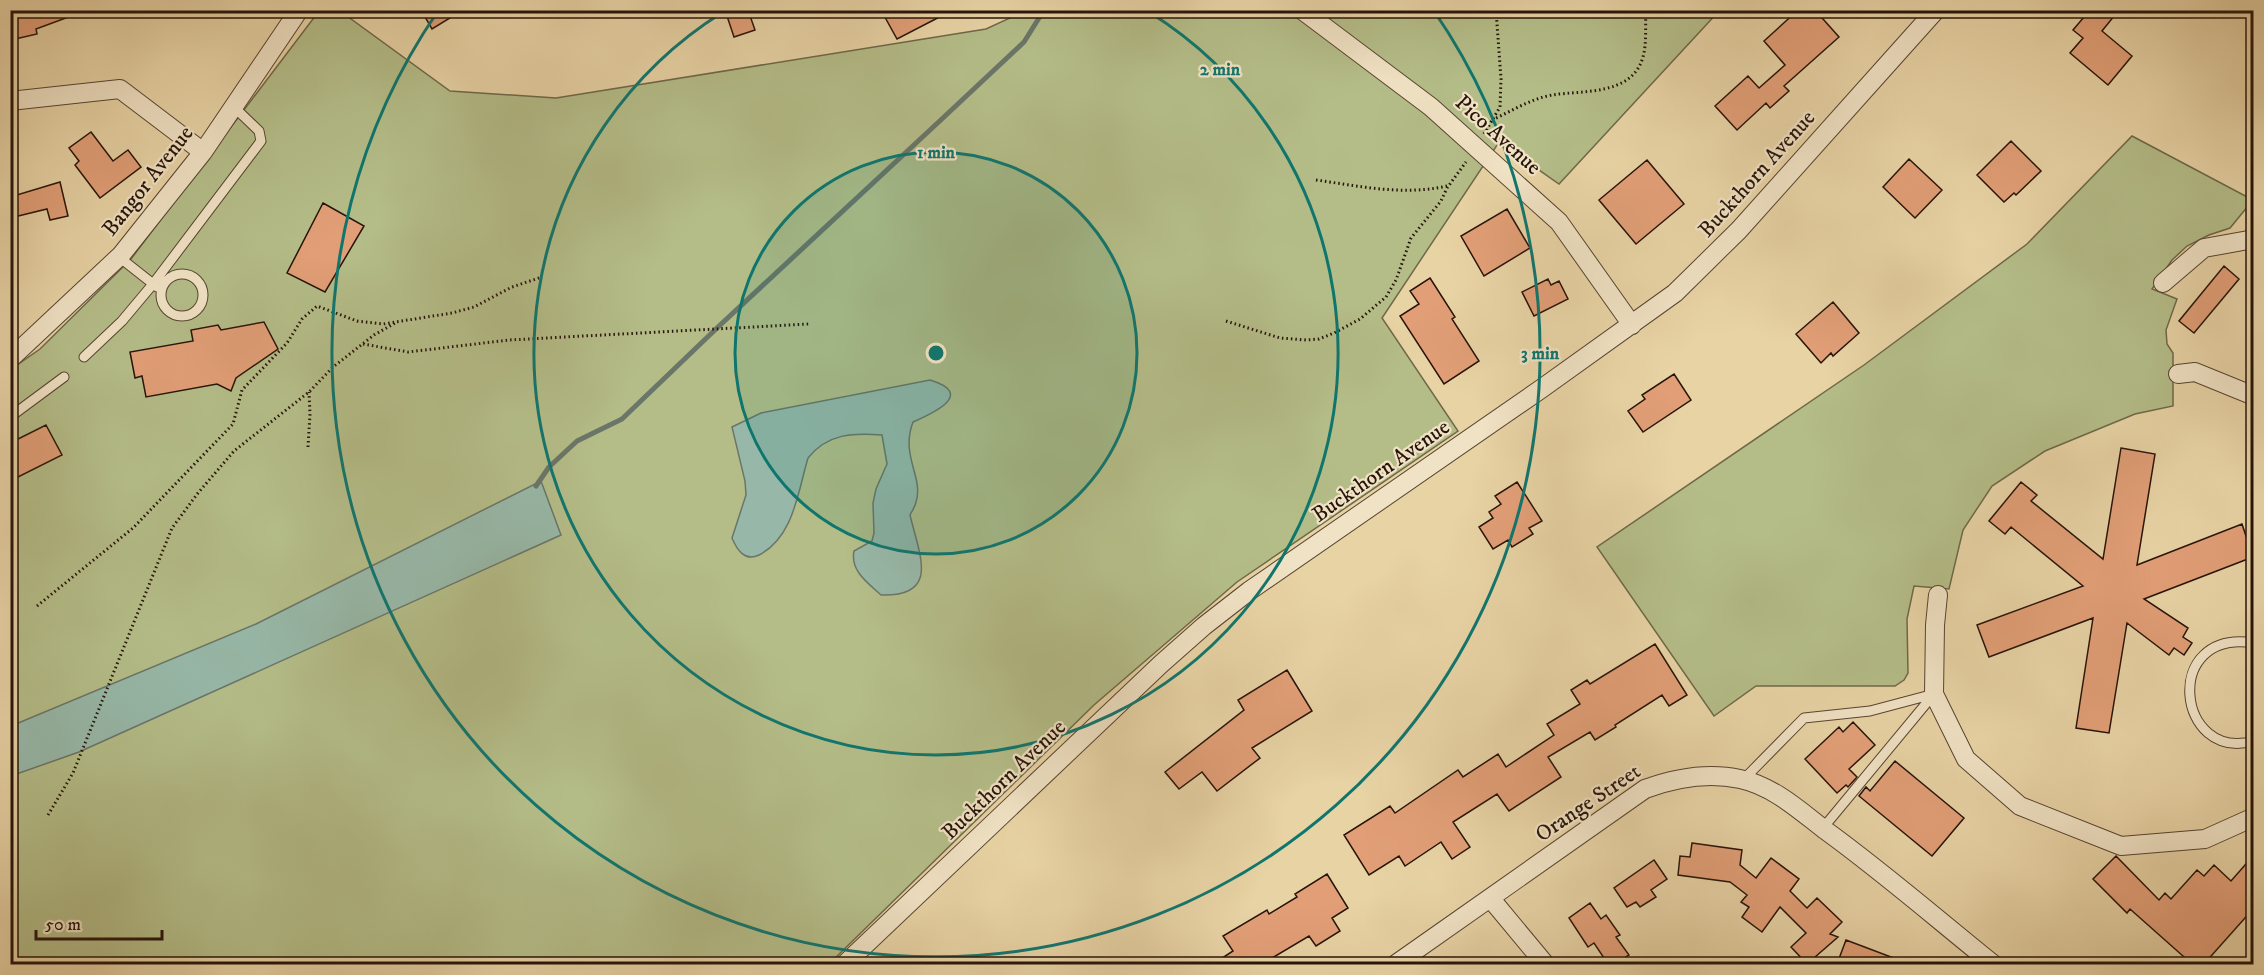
<svg xmlns="http://www.w3.org/2000/svg" width="2264" height="975" font-family="'IM FELL DW Pica',serif">
  <style>
    .green { fill: #b4bd88; stroke: #6e6849; stroke-width: 1.5 }
    .water { fill: #97b8a8; stroke: #6a7669; stroke-width: 1.5 }
    .lines { fill: none; stroke-linecap: round; stroke-linejoin: round }
    .stream { stroke: #6a7669; stroke-width: 5 }
    .building { fill: #e29f77; stroke: #27140a; stroke-width: 1.5 }
    .service-casing { stroke: #574431; stroke-width: 11 }
    .minor-casing { stroke: #574431; stroke-width: 20 }
    .path { stroke: #27140a; stroke-width: 3; stroke-dasharray: 1.5 3; stroke-linecap: butt }
    .service { stroke: #f0e2c4; stroke-width: 9 }
    .minor { stroke: #f0e2c4; stroke-width: 18 }
    .ring { fill: none; stroke: #0f766e; stroke-width: 3 }
    .labels { text-anchor: middle; dominant-baseline: central; stroke-width: 4.5; stroke-linejoin: round; paint-order: stroke }
    .street-label { font-size: 22px; fill: #27140a; stroke: #f0e2c4 }
    .centre { fill: #0f766e; stroke: #f0e2c4; stroke-width: 3 }
    .ring-label { font-size: 18px; text-anchor: middle; font-weight: bold; fill: #0f766e; stroke: #f0e2c4; stroke-width: 4.5; stroke-linejoin: round; paint-order: stroke }
  </style>
  <rect width="100%" height="100%" fill="#e8d3a5"/>
  <filter id="stains"><feTurbulence type="fractalNoise" baseFrequency=".00333" numOctaves="4"/><feColorMatrix values="0 0 0 0 .2 0 0 0 0 .09 0 0 0 0 .02 0 0 0 .5 -.17"/></filter>
  <radialGradient id="worn" r=".72"><stop offset=".6" stop-color="#630" stop-opacity="0"/><stop offset="1" stop-color="#630" stop-opacity=".3"/></radialGradient>
  <path class="green" d="M319 11H340L450 91 556 98 986 29 1025 11H1719L1559 184 1499 142 1382 318 1458 431 1237 582 1094 705 829 964H11L10 370 40 349 131 259Z
    M2132 136 2253 200 2230 228 2209 235 2187 246 2172 260 2152 289 2177 299 2166 330 2167 344 2173 353V406L2135 414 2045 451 1992 486 1963 530 1949 589 1914 586 1907 619 1908 673 1904 680 1895 686H1756L1714 716 1597 547 1864 365 2027 244Z"/>
  <path class="water" d="M930 380C976 394 933 413 913 422 900 456 924 477 916 502 915 507 912 511 910 515 919 554 941 597 881 595 868 583 850 571 854 551L872 541 874 533 873 503 876 489 887 464 882 435C853 433 828 433 808 458 798 491 794 537 759 555 745 562 737 550 732 538L746 495 745 481 732 427 761 413Z
    M541 481 561 535 79 752 11 776V726L256 624Z"/>
  <g class="lines">
    <path class="stream" d="M536 486 549 467 577 441 622 419 718 327 944 117 1024 42 1044 10"/>
  </g>
  <path class="building" d="M10 10H81L82 12 36 29 37 34 15 39Z
    M421 10H463L432 29Z
    M725 10H748L755 30 734 37Z
    M881 10H953L897 39Z
    M1798 10H1815L1839 37 1784 86 1789 91 1770 108 1766 103 1737 130 1715 106 1748 76 1759 88 1785 65 1764 41Z
    M2090 10H2119L2102 31 2132 56 2108 85 2070 53 2083 38 2073 30Z
    M91 132 113 161 128 150 141 167 100 198 75 165 79 161 69 148Z
    M2011 141 2041 171 2016 195 2014 193 2004 202 1977 175Z
    M1909 159 1942 190 1915 218 1883 187Z
    M1647 160 1684 204 1636 244 1599 200Z
    M60 182 68 216 50 220 47 209 10 218V197Z
    M323 203 364 226 325 292 287 273Z
    M1507 209 1530 248 1484 276 1461 236Z
    M2224 266 2239 279 2194 333 2179 321Z
    M1430 278 1455 317 1452 319 1479 361 1444 384 1400 316 1419 304 1410 291Z
    M1548 279 1551 285 1559 281 1568 299 1534 316 1522 292Z
    M1833 302 1859 333 1833 356 1831 353 1821 363 1796 334Z
    M264 322 278 349 236 378 231 391 217 384 146 397 142 376 135 378 130 352 193 341 191 330 218 325 221 330Z
    M1674 374 1691 400 1643 432 1628 411 1645 399 1642 395Z
    M46 425 62 455 10 481V443Z
    M2121 448 2155 454 2137 565 2242 524 2253 557 2144 599 2188 628 2183 637 2192 643 2184 655 2174 648 2169 655 2127 623 2109 733 2076 728 2093 618 1989 657 1977 625 2083 586 2011 527 2005 534 1989 521 2021 482 2037 495 2031 501 2103 559Z
    M1517 482 1542 521 1529 528 1533 534 1512 547 1508 540 1493 549 1479 527 1493 518 1489 512 1501 504 1495 496Z
    M1655 644 1687 695 1669 706 1662 695 1615 725 1616 727 1595 740 1590 732 1548 757 1561 777 1509 811 1497 794 1453 822 1470 847 1452 859 1441 842 1405 866 1399 856 1369 875 1344 835 1390 806 1395 813 1458 770 1463 777 1498 754 1506 767 1554 735 1547 724 1580 704 1571 690 1587 680 1590 684Z
    M1287 670 1312 711 1252 748 1260 758 1217 791 1202 772 1179 789 1165 772 1244 710 1238 700Z
    M1853 722 1875 745 1849 769 1857 777 1848 787 1846 785 1837 793 1805 759 1839 727 1843 732Z
    M1895 761 1964 818 1932 856 1859 796 1866 787 1870 791Z
    M1692 843 1742 850 1740 865 1756 878 1771 858 1799 879 1790 891 1807 908 1817 898 1842 922 1830 934 1838 937 1807 964 1791 947 1806 933 1780 907 1762 932 1742 917 1749 907 1741 902 1747 895 1730 882 1678 875 1680 856 1690 857Z
    M2116 856 2159 900 2165 893 2171 899 2197 870 2204 876 2214 865 2231 881 2253 856V909L2204 964H2192L2130 909 2127 913 2093 879Z
    M1654 860 1667 879 1651 890 1656 897 1640 907 1636 902 1627 907 1614 888Z
    M1327 874 1348 908 1332 918 1340 931 1316 946 1309 936 1272 958 1276 964H1213L1233 951 1223 936 1267 910 1269 914 1297 897 1295 894Z
    M1590 903 1601 919 1606 915 1620 935 1616 937 1629 955 1615 964H1608L1594 943 1588 947 1569 918Z
    M1846 940 1907 963V964H1837Z"/>
  <g class="lines">
    <g class="service-casing">
      <path id="service" d="M119 257 157 287
        M161 295a21 21 0 1 1 42 0a21 21 0 1 1-42 0Z
        M84 357 122 321 153 284 261 141 259 131 234 107
        M10 417 64 377
        M2254 643C2161 628 2176 763 2254 741
        M1743 780 1804 718 1870 711 1934 694
        M1823 828 1934 694"/>
    </g>
    <g class="minor-casing">
      <path id="minor" d="M1302 10 1431 107 1559 222 1632 325
        M10 101 120 89 203 152
        M2163 283 2204 248 2254 239
        M10 359 121 255 203 152 299 10
        M2178 374 2195 372 2254 396
        M1938 595 1935 625 1934 694 1966 759 2020 806 2121 846 2205 839 2254 817
        M1491 899 1545 964
        M845 964 1161 664 1204 626 1249 591 1541 389 1675 293 1739 230 1936 10
        M1396 964 1645 789C1675 778 1708 772 1740 779 1773 786 1799 810 1825 830 1883 872 1937 919 1993 964"/>
    </g>
    <path class="path" d="M1492 120C1512 111 1530 99 1552 95 1583 90 1632 96 1643 57 1647 43 1645 25 1646 10
      M1484 134 1500 107 1501 79 1496 10
      M1316 180C1359 186 1403 196 1447 186
      M1226 321 1280 338 1306 340 1319 339 1334 333 1360 319 1386 297 1396 280 1411 238 1441 201 1447 188 1466 162
      M363 344 408 352 509 340 809 324
      M308 447 310 414 309 392
      M37 606 133 528 233 424 242 390 287 343 302 319 317 306 357 321 383 324 452 313 474 307 512 287 542 277
      M48 815 73 773 172 528 198 493 234 451 309 392 333 367 374 335 397 322"/>
    <use href="#service" class="service"/>
    <use href="#minor" class="minor"/>
  </g>
  <circle cx="936" cy="353" r="201" fill="#0f766e" fill-opacity=".12"/>
  <g class="ring">
    <circle cx="936" cy="353" r="201"/>
    <path d="M1149 12A402 402 0 1 1 723 12"/>
    <path d="M1434 11A604 604 0 1 1 438 11"/>
  </g>
  <g class="labels">
    <g class="street-label">
      <text transform="translate(1498 135) rotate(42)">Pico Avenue</text>
      <text transform="translate(1757 174) rotate(-48)">Buckthorn Avenue</text>
      <text transform="translate(148 181) rotate(-52)">Bangor Avenue</text>
      <text transform="translate(1381 471) rotate(-35)">Buckthorn Avenue</text>
      <text transform="translate(1004 780) rotate(-44)">Buckthorn Avenue</text>
      <text transform="translate(1588 803) rotate(-34)">Orange Street</text>
    </g>
  </g>
  <circle cx="936" cy="353" r="9" class="centre"/>
  <g class="ring-label">
    <text x="1220" y="75">2 min</text>
    <text x="936" y="158">1 min</text>
    <text x="1540" y="359">3 min</text>
  </g>
  <rect width="2264" height="975" fill="none" stroke="#e8d3a5" stroke-width="36"/>
  <rect x="12" y="12" width="2240" height="951" fill="none" stroke="#27140a" stroke-width="3"/>
  <rect x="18" y="18" width="2228" height="939" fill="none" stroke="#27140a" stroke-width="1.5"/>
  <path d="M36 930v9h126v-9" fill="none" stroke="#27140a" stroke-width="3"/>
  <text x="45" y="930" font-size="18" fill="#27140a" stroke="#f0e2c4" stroke-width="4.5" paint-order="stroke">50 m</text>
  <rect width="100%" height="100%" filter="url(#stains)"/>
  <rect width="100%" height="100%" fill="url(#worn)"/>
</svg>
